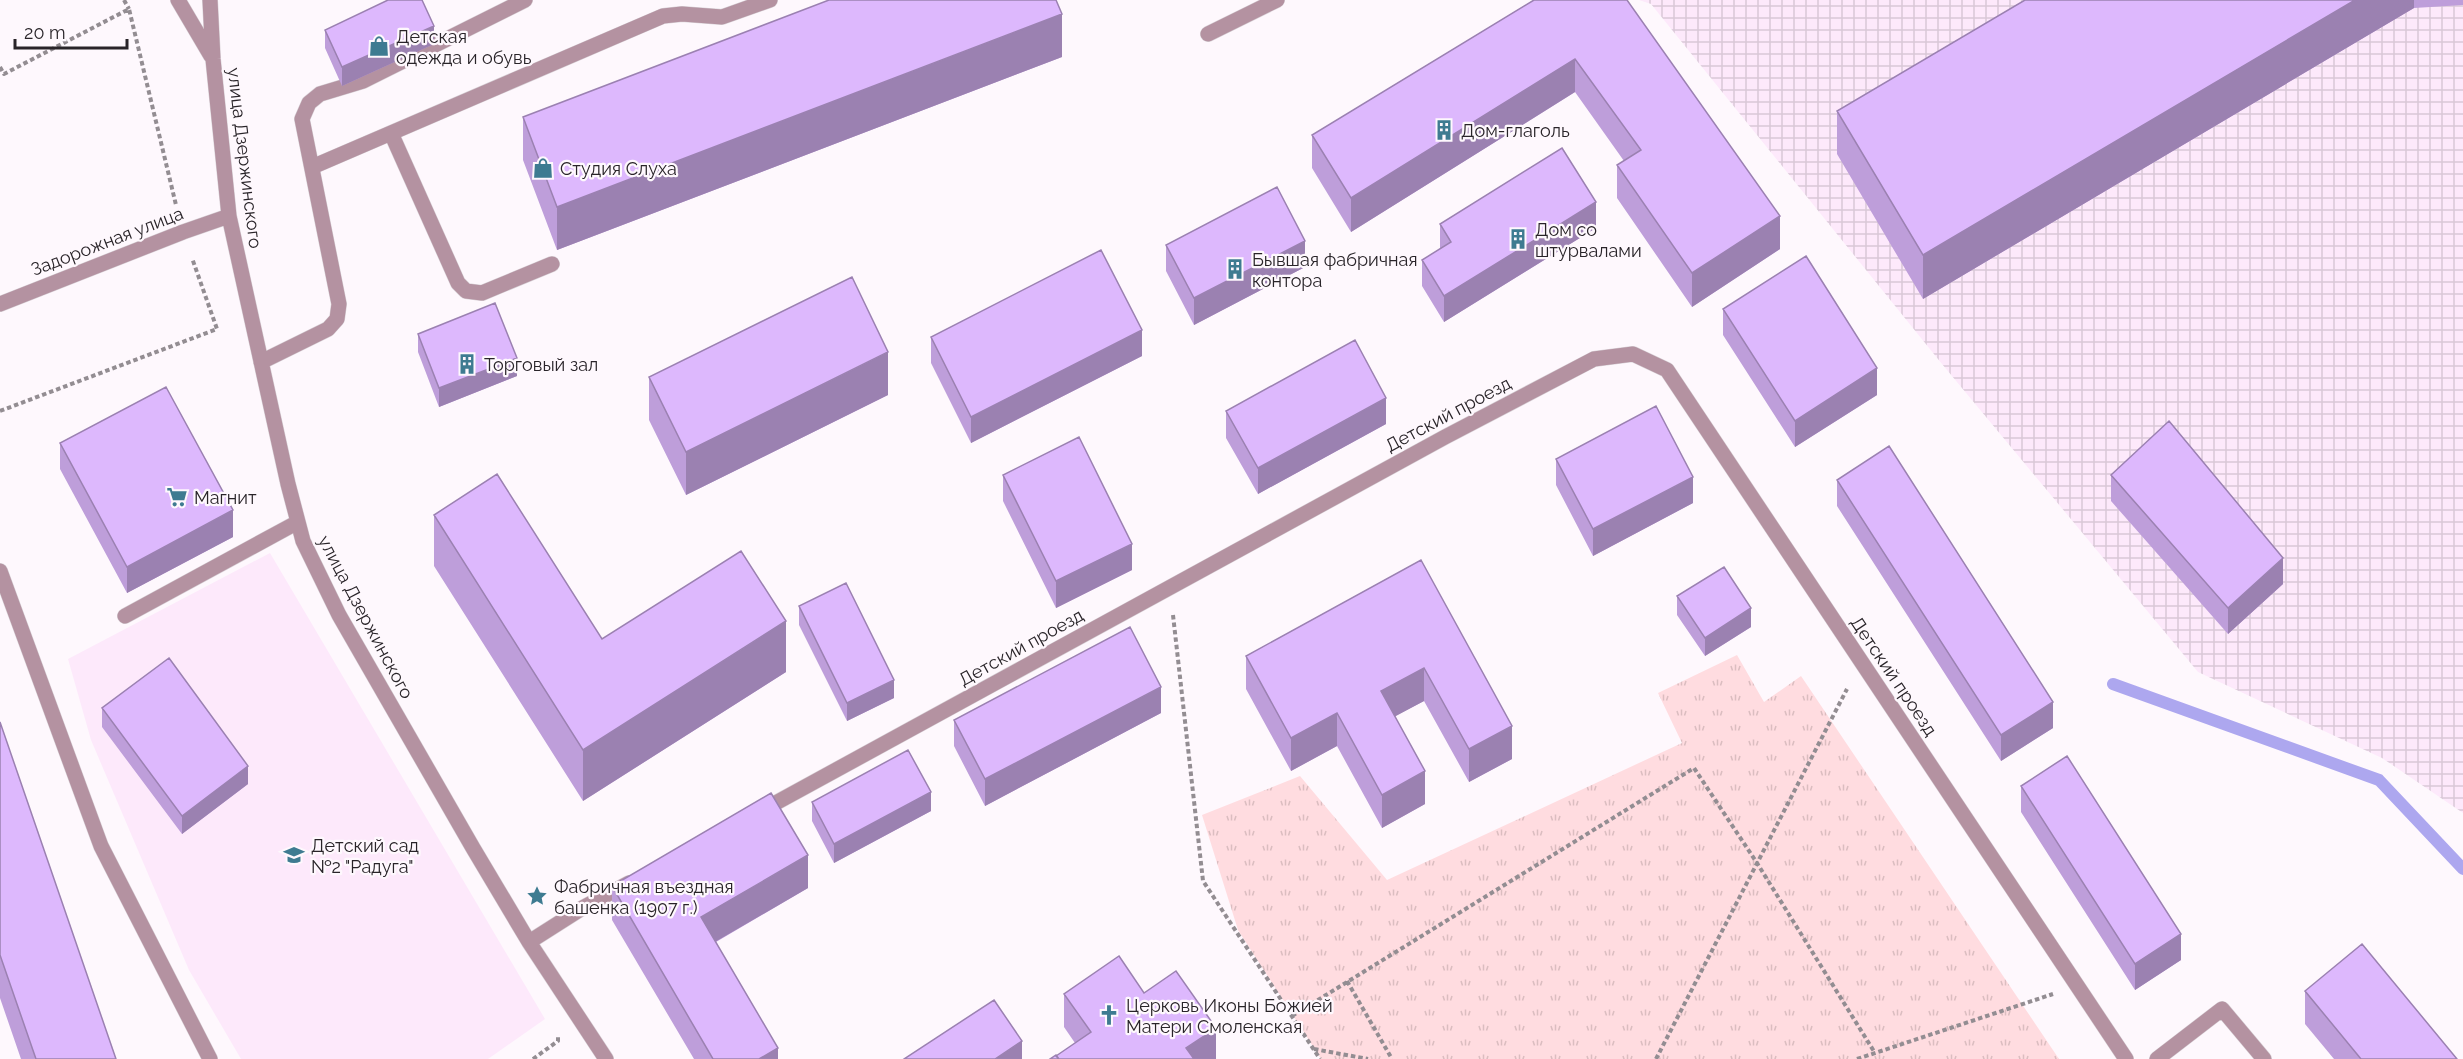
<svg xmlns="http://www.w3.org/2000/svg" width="2463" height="1059" font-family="Raleway,sans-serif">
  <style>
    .built { fill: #fde9fb }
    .industrial { fill: url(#industrial-grid) }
    .park { fill: url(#park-tufts) }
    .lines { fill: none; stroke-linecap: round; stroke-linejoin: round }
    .stream { stroke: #ada7ef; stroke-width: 12 }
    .minor-casing { stroke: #d8d2d7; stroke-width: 16 }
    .path { stroke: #938d92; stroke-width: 4; stroke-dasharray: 4.5 3; stroke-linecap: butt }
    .minor { stroke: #b492a1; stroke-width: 15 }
    .wall { fill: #be9eda }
    .shaded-wall { fill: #9b81b1 }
    .building { fill: #ddb8fd; stroke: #9b81b1; stroke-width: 1.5 }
    .labels { text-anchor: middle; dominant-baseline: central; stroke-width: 4.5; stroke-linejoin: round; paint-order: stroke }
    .poi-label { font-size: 18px; fill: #292429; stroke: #fef8fd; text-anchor: start }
    .street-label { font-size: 18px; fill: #292429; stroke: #fef8fd }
  </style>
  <defs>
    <pattern id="industrial-grid" width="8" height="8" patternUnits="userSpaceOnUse" patternTransform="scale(1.5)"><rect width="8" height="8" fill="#fde9fb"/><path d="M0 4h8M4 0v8" fill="none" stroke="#d9c8d7"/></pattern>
    <pattern id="park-tufts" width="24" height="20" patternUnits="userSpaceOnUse" patternTransform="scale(1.5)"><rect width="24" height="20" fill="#ffdce0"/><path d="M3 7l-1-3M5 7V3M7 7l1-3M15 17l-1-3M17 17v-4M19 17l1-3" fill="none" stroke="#dbbdc0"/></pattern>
  </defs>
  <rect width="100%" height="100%" fill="#fef8fd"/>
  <path class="built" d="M270 553 545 1019 488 1059H241L189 970 91 740 68 659Z"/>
  <path class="industrial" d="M1639 0H2463V813L2382 758 2198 672 1942 364 1651 4Z"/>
  <path class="park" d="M1737 655 1764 702 1801 676 2059 1059H1321L1238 930 1202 815 1300 776 1387 880 1682 743 1658 693Z"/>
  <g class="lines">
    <path class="stream" d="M2113 684 2379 780 2463 869"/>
    <g class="minor-casing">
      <path id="minor" d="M178 0 211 56
        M210 0 213 59 229 216 288 484 303 541 339 615 473 848 529 942 606 1059
        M1208 34 1277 0
        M391 133 458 283 466 291 482 293 552 264
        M312 167 663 16 682 14 722 17 770 0
        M0 304 183 232 229 216
        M261 362 328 329 337 319 339 304 302 119 309 103 320 94 363 81 525 0
        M0 571 101 846 210 1059
        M125 616 298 522
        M761 811 1445 437 1594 359 1633 354 1667 370 2126 1059
        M529 942 584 907 629 883
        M2157 1059 2222 1009 2264 1059"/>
    </g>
    <path class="path" d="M124 0 129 9
      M0 67 4 74 129 9 176 205
      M0 411 217 329 192 258
      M1173 615 1203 881 1320 1059
      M1347 981 1392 1059
      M1292 1016 1694 768 1757 863 1875 1053
      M1314 1049 1368 1059
      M533 1059 558 1041V1037
      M1656 1059 1847 689
      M1857 1059 2053 994"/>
    <use href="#minor" class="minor"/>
  </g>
  <path class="wall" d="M1534 0 1780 249 1692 307 1617 198V165L1624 161 1575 92 1351 232 1312 168V135Z
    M2025 0H2463V5L2414 8 1923 299 1837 154V111Z
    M325 30 434 44 342 86 325 48Z
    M1062 57 557 250 523 160V117Z
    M1440 224 1596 228 1444 322 1422 286V260L1440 249Z
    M1166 245 1305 267 1194 325 1166 271Z
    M1723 309 1877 395 1795 447 1723 335Z
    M418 334 517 376 439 407 418 352Z
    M931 337 1142 356 971 443 931 363Z
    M649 377 888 395 686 495 649 420Z
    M1226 411 1386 424 1258 494 1226 438Z
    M60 443 233 537 127 593 60 469Z
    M1556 459 1693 503 1593 556 1556 485Z
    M1003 475 1132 570 1056 608 1003 501Z
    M2111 475 2283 584 2228 634 2111 501Z
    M1837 480 2053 728 2001 761 1837 506Z
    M434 515 602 639 786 672 583 801 434 566Z
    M1421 560 1512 759 1469 782 1424 701 1395 716 1425 804 1382 828 1337 746 1291 771 1246 689V656Z
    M1677 596 1751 627 1705 656 1677 615Z
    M799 606 894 698 847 721 799 625Z
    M102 708 248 784 182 834 102 727Z
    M1161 713 985 806 954 746V720Z
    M0 722 116 1059H21L0 998Z
    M2021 786 2181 960 2135 990 2021 812Z
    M812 802 931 811 834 863 812 821Z
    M612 886 808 888 716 942 778 1059H694L612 920Z
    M2305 991 2457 1059H2334L2305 1024Z
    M1144 993 1216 1059 1056 1056 1075 1043 1064 1027V994Z"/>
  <path class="shaded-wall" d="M2355 0H2414V8L1923 299V255Z
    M1062 14V57L557 250V207Z
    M434 26V44L342 86V67Z
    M1575 59V92L1351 232V198Z
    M1596 202V228L1444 322V296Z
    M1780 216V249L1692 307V273Z
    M1305 241V267L1194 325V298Z
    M1142 330V356L971 443V417Z
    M888 352V395L686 495V452Z
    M517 358V376L439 407V388Z
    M1877 368V395L1795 447V421Z
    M1386 398V424L1258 494V468Z
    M1693 477V503L1593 556V529Z
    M233 510V537L127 593V567Z
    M1132 544V570L1056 608V581Z
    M2283 558V584L2228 634V608Z
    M1751 608V627L1705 656V638Z
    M786 621V672L583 801V750Z
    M1424 668V701L1381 724V691Z
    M894 680V698L847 721V703Z
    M1161 687V713L985 806V779Z
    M2053 702V728L2001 761V735Z
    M1337 713V746L1291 771V738Z
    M1512 726V759L1469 782V749Z
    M248 766V784L182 834V816Z
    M1425 771V804L1382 828V795Z
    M931 792V811L834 863V844Z
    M808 855V888L701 950V917Z
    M2181 934V960L2135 990V964Z
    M1216 1028V1059H1186V1048Z
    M1022 1041V1059H995Z
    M778 1048V1059H759Z"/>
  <path class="building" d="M388 0H422L434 26 342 67 325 30Z
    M829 0H1056L1062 14 557 207 523 117Z
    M1534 0H1627L1780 216 1692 273 1617 165 1641 150 1575 59 1351 198 1312 135Z
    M2025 0H2355L1923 255 1837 111Z
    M1562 148 1596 202 1444 296 1422 260 1451 242 1440 224Z
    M1277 187 1305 241 1194 298 1166 245Z
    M1101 250 1142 330 971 417 931 337Z
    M1806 256 1877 368 1795 421 1723 309Z
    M852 277 888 352 686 452 649 377Z
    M495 303 517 358 439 388 418 334Z
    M1355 340 1386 398 1258 468 1226 411Z
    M166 387 233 510 127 567 60 443Z
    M1656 406 1693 477 1593 529 1556 459Z
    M2169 421 2283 558 2228 608 2111 475Z
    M1079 437 1132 544 1056 581 1003 475Z
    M1889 446 2053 702 2001 735 1837 480Z
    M497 474 602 639 741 551 786 621 583 750 434 515Z
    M1421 560 1512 726 1469 749 1424 668 1381 691 1425 771 1382 795 1337 713 1291 738 1246 656Z
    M1724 567 1751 608 1705 638 1677 596Z
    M846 583 894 680 847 703 799 606Z
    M1130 627 1161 687 985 779 954 720Z
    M169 658 248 766 182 816 102 708Z
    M0 722 116 1059H36L0 955Z
    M908 750 931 792 834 844 812 802Z
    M2067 756 2181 934 2135 964 2021 786Z
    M771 793 808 855 701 917 778 1048 759 1059H713L612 886Z
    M2362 944 2457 1059H2361L2305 991Z
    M1119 956 1144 993 1176 971 1216 1028 1186 1048 1194 1059H1059L1056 1056 1091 1032 1064 994Z
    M994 1000 1022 1041 995 1059H904Z
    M1056 1055 1059 1059H1050Z"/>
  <defs>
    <g id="shop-bare" transform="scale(1.62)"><path d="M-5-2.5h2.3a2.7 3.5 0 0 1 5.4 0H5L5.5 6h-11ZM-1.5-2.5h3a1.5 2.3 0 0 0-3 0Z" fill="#3e7b91" stroke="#fef8fd" stroke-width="2.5" paint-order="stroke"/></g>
    <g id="building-bare" transform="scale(1.62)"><path d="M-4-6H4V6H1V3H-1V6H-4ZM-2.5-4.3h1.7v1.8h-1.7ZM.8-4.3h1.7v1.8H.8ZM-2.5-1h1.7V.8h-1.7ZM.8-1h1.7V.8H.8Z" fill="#3e7b91" stroke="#fef8fd" stroke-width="2.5" paint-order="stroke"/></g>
    <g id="supermarket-bare" transform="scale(1.62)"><path d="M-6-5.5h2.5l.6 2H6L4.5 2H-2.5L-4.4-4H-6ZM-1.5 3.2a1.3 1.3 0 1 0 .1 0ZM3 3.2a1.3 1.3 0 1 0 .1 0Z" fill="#3e7b91" stroke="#fef8fd" stroke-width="2.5" paint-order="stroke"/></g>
    <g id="school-bare" transform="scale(1.62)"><path d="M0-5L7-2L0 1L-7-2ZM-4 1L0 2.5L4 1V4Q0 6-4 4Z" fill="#3e7b91" stroke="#fef8fd" stroke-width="2.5" paint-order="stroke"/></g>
    <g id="sight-bare" transform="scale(1.62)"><path d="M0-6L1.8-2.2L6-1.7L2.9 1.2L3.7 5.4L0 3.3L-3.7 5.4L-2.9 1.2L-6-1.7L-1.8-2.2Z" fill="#3e7b91" stroke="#fef8fd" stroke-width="2.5" paint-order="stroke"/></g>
    <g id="church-bare" transform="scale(1.62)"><path d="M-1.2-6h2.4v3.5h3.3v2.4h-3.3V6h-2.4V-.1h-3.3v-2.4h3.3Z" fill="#3e7b91" stroke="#fef8fd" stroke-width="2.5" paint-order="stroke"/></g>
  </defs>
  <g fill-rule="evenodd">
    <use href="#shop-bare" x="379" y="46"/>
    <use href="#building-bare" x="1444" y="130"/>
    <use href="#shop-bare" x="543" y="168"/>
    <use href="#building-bare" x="1518" y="239"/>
    <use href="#building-bare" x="1235" y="269"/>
    <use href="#building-bare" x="467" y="364"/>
    <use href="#supermarket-bare" x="177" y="497"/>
    <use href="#school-bare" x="294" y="855"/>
    <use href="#sight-bare" x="537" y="896"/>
    <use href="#church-bare" x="1109" y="1015"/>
  </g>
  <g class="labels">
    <g class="poi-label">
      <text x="396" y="36">Детская<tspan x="396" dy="21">одежда и обувь</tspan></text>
      <text x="1461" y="130">Дом-глаголь</text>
      <text x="560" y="168">Студия Слуха</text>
      <text x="1535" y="229">Дом со<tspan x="1535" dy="21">штурвалами</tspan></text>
      <text x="1252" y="259">Бывшая фабричная<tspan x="1252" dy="21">контора</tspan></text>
      <text x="484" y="364">Торговый зал</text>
      <text x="194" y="497">Магнит</text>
      <text x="311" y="845">Детский сад<tspan x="311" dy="21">№2 "Радуга"</tspan></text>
      <text x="554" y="886">Фабричная въездная<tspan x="554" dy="21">башенка (1907 г.)</tspan></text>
      <text x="1126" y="1005">Церковь Иконы Божией<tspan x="1126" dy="21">Матери Смоленская</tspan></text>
    </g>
    <g class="street-label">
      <text transform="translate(245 158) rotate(83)">улица Дзержинского</text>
      <text transform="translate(107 241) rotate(-21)">Задорожная улица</text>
      <text transform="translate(1448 414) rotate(-28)">Детский проезд</text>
      <text transform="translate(366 617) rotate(62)">улица Дзержинского</text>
      <text transform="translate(1021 647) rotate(-29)">Детский проезд</text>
      <text transform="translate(1894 676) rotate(56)">Детский проезд</text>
    </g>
  </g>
  <path d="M15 39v9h112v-9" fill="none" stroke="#292429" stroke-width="3"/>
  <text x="24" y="39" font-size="18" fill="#292429" stroke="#fef8fd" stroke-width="4.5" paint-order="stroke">20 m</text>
</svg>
